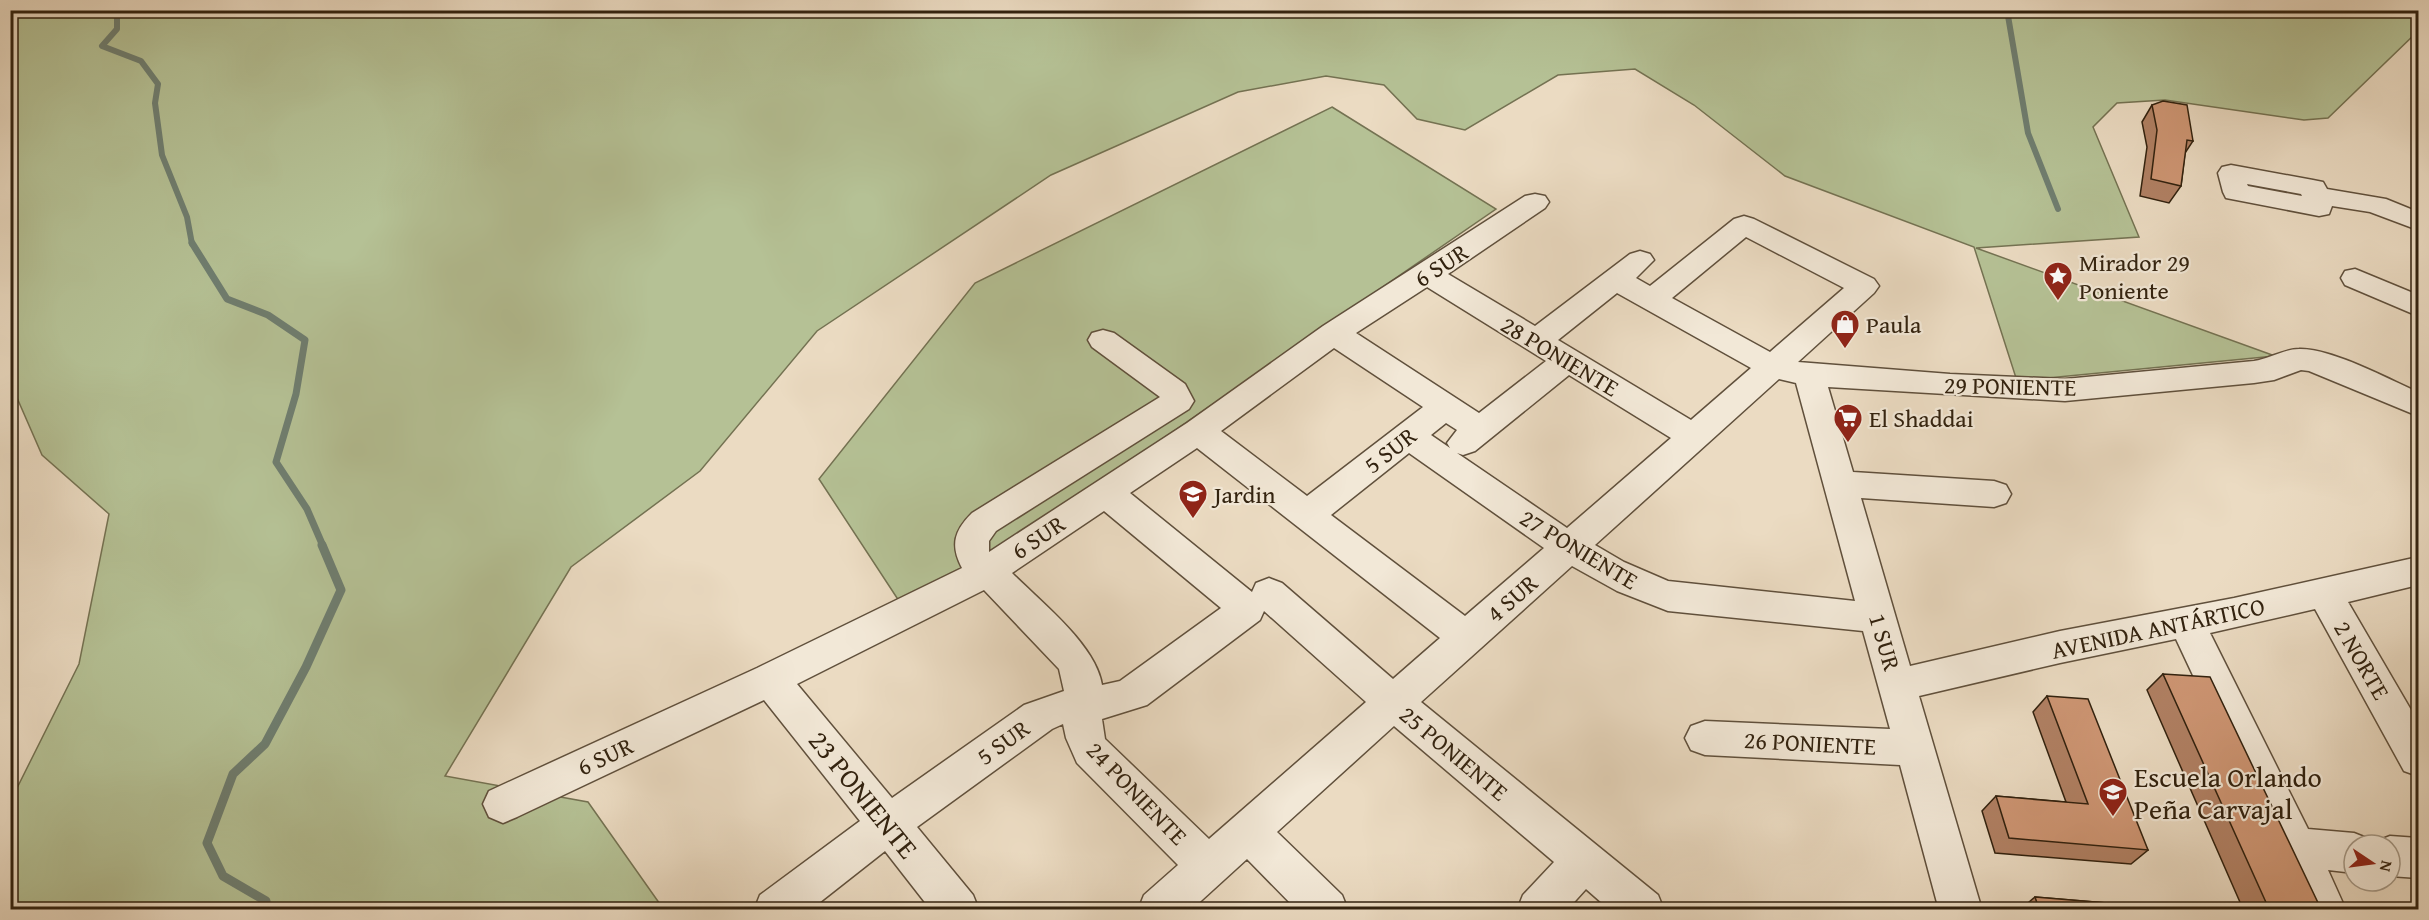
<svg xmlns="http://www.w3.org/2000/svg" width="2429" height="920" font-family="'Gentium Book Plus',serif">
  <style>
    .green { fill: #b5c195; stroke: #747252; stroke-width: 1.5 }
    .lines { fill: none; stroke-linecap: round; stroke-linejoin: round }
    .stream-far2 { stroke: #6f7e70; stroke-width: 6 }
    .stream-far1 { stroke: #6f7e70; stroke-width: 7 }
    .stream { stroke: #6f7e70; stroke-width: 9 }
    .minor-casing { stroke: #60503c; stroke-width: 3 }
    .minor { fill: #f2e8d7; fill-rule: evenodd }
    .wall { fill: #b18164; stroke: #32220f; stroke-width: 1.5 }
    .building { fill: #ce9674; stroke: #32220f; stroke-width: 1.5 }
    .labels { text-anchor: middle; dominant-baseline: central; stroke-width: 4.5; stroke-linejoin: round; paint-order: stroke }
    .poi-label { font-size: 24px; fill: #32220f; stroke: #f2e8d7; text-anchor: start }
    .street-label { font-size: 24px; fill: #32220f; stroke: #f2e8d7 }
    .near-poi-label { font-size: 28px; fill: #32220f; stroke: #f2e8d7; text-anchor: start }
    .near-street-label { font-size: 28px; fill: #32220f; stroke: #f2e8d7 }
  </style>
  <rect width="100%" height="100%" fill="#ebdbc2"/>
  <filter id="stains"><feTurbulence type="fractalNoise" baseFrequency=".00333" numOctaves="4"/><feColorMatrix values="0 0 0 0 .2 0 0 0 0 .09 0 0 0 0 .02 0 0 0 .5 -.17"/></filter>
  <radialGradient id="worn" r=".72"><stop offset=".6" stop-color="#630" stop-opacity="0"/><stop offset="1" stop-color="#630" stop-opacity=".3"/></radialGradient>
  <path class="green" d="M2410 10 2418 31 2328 118 2304 120 2165 100 2117 103 2093 127 2139 237 1976 248 2275 356 2017 381 1974 247 1785 176 1694 105 1635 69 1558 75 1465 130 1417 119 1384 85 1326 76 1238 92 1051 175 817 331 700 471 571 567 445 776 588 802 662 907 660 909 11 910V794L16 790 79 664 109 514 42 455 11 384 10 11Z
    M1332 107 1496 209 978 566 899 601 819 479 975 283Z"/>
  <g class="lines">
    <path class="stream-far2" d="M113 10 117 18V29L102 46 141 61 158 84 155 103 162 155 187 217 192 244
      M2007 10 2028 133 2058 209"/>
    <path class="stream-far1" d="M192 243 227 299 268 315 305 340 296 394 276 462 307 509 323 546"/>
    <path class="stream" d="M267 910 266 901 223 876 207 843 233 774 265 744 306 667 341 590 322 545"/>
    <g class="minor-casing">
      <path id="minor" d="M2231 165 2313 180 2323 182 2327 189 2386 199 2418 212V230L2370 212 2332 206 2329 214 2319 216 2226 198 2223 192 2218 173 2222 167ZM2247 184 2301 194 2302 196 2248 186Z
        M1535 194 1545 196 1549 202 1545 208 1448 274 1535 326 1630 254 1640 251 1650 254 1654 260 1636 278 1650 286 1734 219 1744 216 1754 219 1874 279 1879 286 1874 293 1798 362 1950 374 2065 379 2254 361C2269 359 2284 349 2299 349 2331 348 2388 379 2418 392V416L2309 371 2301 370 2274 380 2254 383 2065 401 1828 387 1853 472 1994 481 2006 485 2011 494 2006 503 1994 507 1861 498 1910 666 2060 631 2234 598 2418 557V585L2348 602 2418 722V776L2404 771 2315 609 2210 633 2308 829 2354 833 2369 839 2371 845H2354V873L2328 870 2346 910H2303L2176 639 2060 663 1919 696 1982 910H1939L1900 765 1705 755 1691 750 1685 738 1691 726 1705 721 1890 729 1863 631 1668 611 1617 591 1572 566 1421 702 1658 895 1664 910H1610L1586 889 1567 910H1517L1523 895 1554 862 1394 726 1277 832 1342 895 1348 910H1297L1247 859 1191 910H1138L1144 895 1178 865 1077 763 1066 738 1063 724 1052 729 917 827 973 895 979 910H931L885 851 810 910H754L760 895 860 821 764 700 517 817 503 823 489 817 483 804 489 791 757 668 962 568C950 545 954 531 972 513L1160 397 1092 347 1088 340 1092 333 1103 330 1114 333 1185 384 1194 401 1189 409 996 531 989 541V552L1187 423 1323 326 1525 196ZM1746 237 1844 288 1770 352 1672 298ZM1427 287 1546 361 1479 413 1356 333ZM1617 293 1751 368 1691 420 1558 340ZM1334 348 1423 407 1307 496 1221 431ZM1569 375 1671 438 1567 528 1457 453 1463 455 1475 451ZM1779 379 1796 383 1855 601 1668 581 1624 562 1595 545ZM1446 423 1457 430 1447 443 1450 448 1431 435ZM1197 448 1440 638 1393 679 1282 583 1269 578 1256 583 1252 592 1130 493ZM1409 453 1544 548 1465 616 1331 515ZM1104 511 1221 608 1120 681 1102 685C1096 645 1041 602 1012 573ZM984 590 1059 669 1064 691 1024 705 892 798 797 684ZM1264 611 1366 702 1209 839 1105 739 1102 719 1147 705 1260 620Z
        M2355 269 2418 295V316L2345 285 2341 278 2345 271Z
        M2390 836 2418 838V878L2390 876V845H2374L2375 842Z"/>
    </g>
    <use href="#minor" class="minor"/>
  </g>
  <path class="wall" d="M2152 105 2193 141 2185 153 2181 186 2169 203 2140 196 2147 147 2142 122Z
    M2163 674 2321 909H2243L2147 690Z
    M2047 696 2148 850 2131 864 1995 853 1982 811 1996 796 2066 802 2033 712Z
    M2035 897 2179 909H2021Z"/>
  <path class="building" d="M2163 101 2187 105 2193 141 2187 140 2181 186 2151 179 2157 130 2152 105Z
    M2163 674 2210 677 2321 909H2269Z
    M2047 696 2088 699 2148 850 2009 838 1996 796 2088 804Z
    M2035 897 2179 909H2039Z"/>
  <defs>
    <g id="sight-pin" transform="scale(1.5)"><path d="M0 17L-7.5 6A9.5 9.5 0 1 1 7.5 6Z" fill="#8f2418" stroke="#f2e8d7"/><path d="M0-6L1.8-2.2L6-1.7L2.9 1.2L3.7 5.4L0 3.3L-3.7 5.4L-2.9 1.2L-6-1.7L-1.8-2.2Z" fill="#fff"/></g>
    <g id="shop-pin" transform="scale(1.5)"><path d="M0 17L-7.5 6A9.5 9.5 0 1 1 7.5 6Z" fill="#8f2418" stroke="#f2e8d7"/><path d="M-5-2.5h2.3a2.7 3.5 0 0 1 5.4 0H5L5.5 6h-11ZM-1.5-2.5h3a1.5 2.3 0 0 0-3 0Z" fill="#fff"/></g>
    <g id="supermarket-pin" transform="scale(1.5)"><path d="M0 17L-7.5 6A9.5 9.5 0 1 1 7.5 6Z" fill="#8f2418" stroke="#f2e8d7"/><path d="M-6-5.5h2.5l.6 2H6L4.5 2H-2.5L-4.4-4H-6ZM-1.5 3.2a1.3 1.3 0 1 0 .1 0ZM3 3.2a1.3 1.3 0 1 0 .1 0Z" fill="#fff"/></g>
    <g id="school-pin" transform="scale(1.5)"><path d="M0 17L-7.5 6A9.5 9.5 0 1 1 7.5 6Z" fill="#8f2418" stroke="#f2e8d7"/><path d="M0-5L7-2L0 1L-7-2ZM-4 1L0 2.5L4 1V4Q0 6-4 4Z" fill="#fff"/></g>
  </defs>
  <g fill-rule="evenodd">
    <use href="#sight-pin" x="2058" y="276"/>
    <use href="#shop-pin" x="1845" y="324"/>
    <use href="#supermarket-pin" x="1848" y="418"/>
    <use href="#school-pin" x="1193" y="494"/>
    <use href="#school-pin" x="2113" y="792"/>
  </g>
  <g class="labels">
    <g class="poi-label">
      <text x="2079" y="262">Mirador 29<tspan x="2079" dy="28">Poniente</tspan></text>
      <text x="1866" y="324">Paula</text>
      <text x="1869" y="418">El Shaddai</text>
      <text x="1214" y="494">Jardin</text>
    </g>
    <g class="street-label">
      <text transform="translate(1441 265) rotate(-33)">6 SUR</text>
      <text transform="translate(1560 356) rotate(31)">28 PONIENTE</text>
      <text transform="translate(2010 386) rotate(1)">29 PONIENTE</text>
      <text transform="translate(1390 450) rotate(-38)">5 SUR</text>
      <text transform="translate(1038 537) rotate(-34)">6 SUR</text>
      <text transform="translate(1579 549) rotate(31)">27 PONIENTE</text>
      <text transform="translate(1512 598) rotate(-41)">4 SUR</text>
      <text transform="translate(2158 628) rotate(-12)">AVENIDA ANTÁRTICO</text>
      <text transform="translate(1885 642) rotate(74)">1 SUR</text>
      <text transform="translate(2362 660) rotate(60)">2 NORTE</text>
      <text transform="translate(1003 742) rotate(-36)">5 SUR</text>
      <text transform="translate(1810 743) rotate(3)">26 PONIENTE</text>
      <text transform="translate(1454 753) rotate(40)">25 PONIENTE</text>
      <text transform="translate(605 756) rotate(-25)">6 SUR</text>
      <text transform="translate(1137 793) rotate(46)">24 PONIENTE</text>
    </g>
    <g class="near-poi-label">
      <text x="2134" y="776">Escuela Orlando<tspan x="2134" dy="32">Peña Carvajal</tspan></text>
    </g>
    <g class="near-street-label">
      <text transform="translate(864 794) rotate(51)">23 PONIENTE</text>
    </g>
  </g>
  <rect width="2429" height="920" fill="none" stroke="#ebdbc2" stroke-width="36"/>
  <rect x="12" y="12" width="2405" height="896" fill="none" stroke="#32220f" stroke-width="3"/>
  <rect x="18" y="18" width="2393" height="884" fill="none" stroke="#32220f" stroke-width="1.5"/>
  <g transform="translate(2372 863) rotate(103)"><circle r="28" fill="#f2e8d7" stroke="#a59987" stroke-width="1.5"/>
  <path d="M0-4.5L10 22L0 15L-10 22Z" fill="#8f2418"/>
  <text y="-9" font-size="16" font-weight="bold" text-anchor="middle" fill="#32220f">N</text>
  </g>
  <rect width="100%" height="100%" filter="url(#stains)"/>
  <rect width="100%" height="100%" fill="url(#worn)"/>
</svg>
